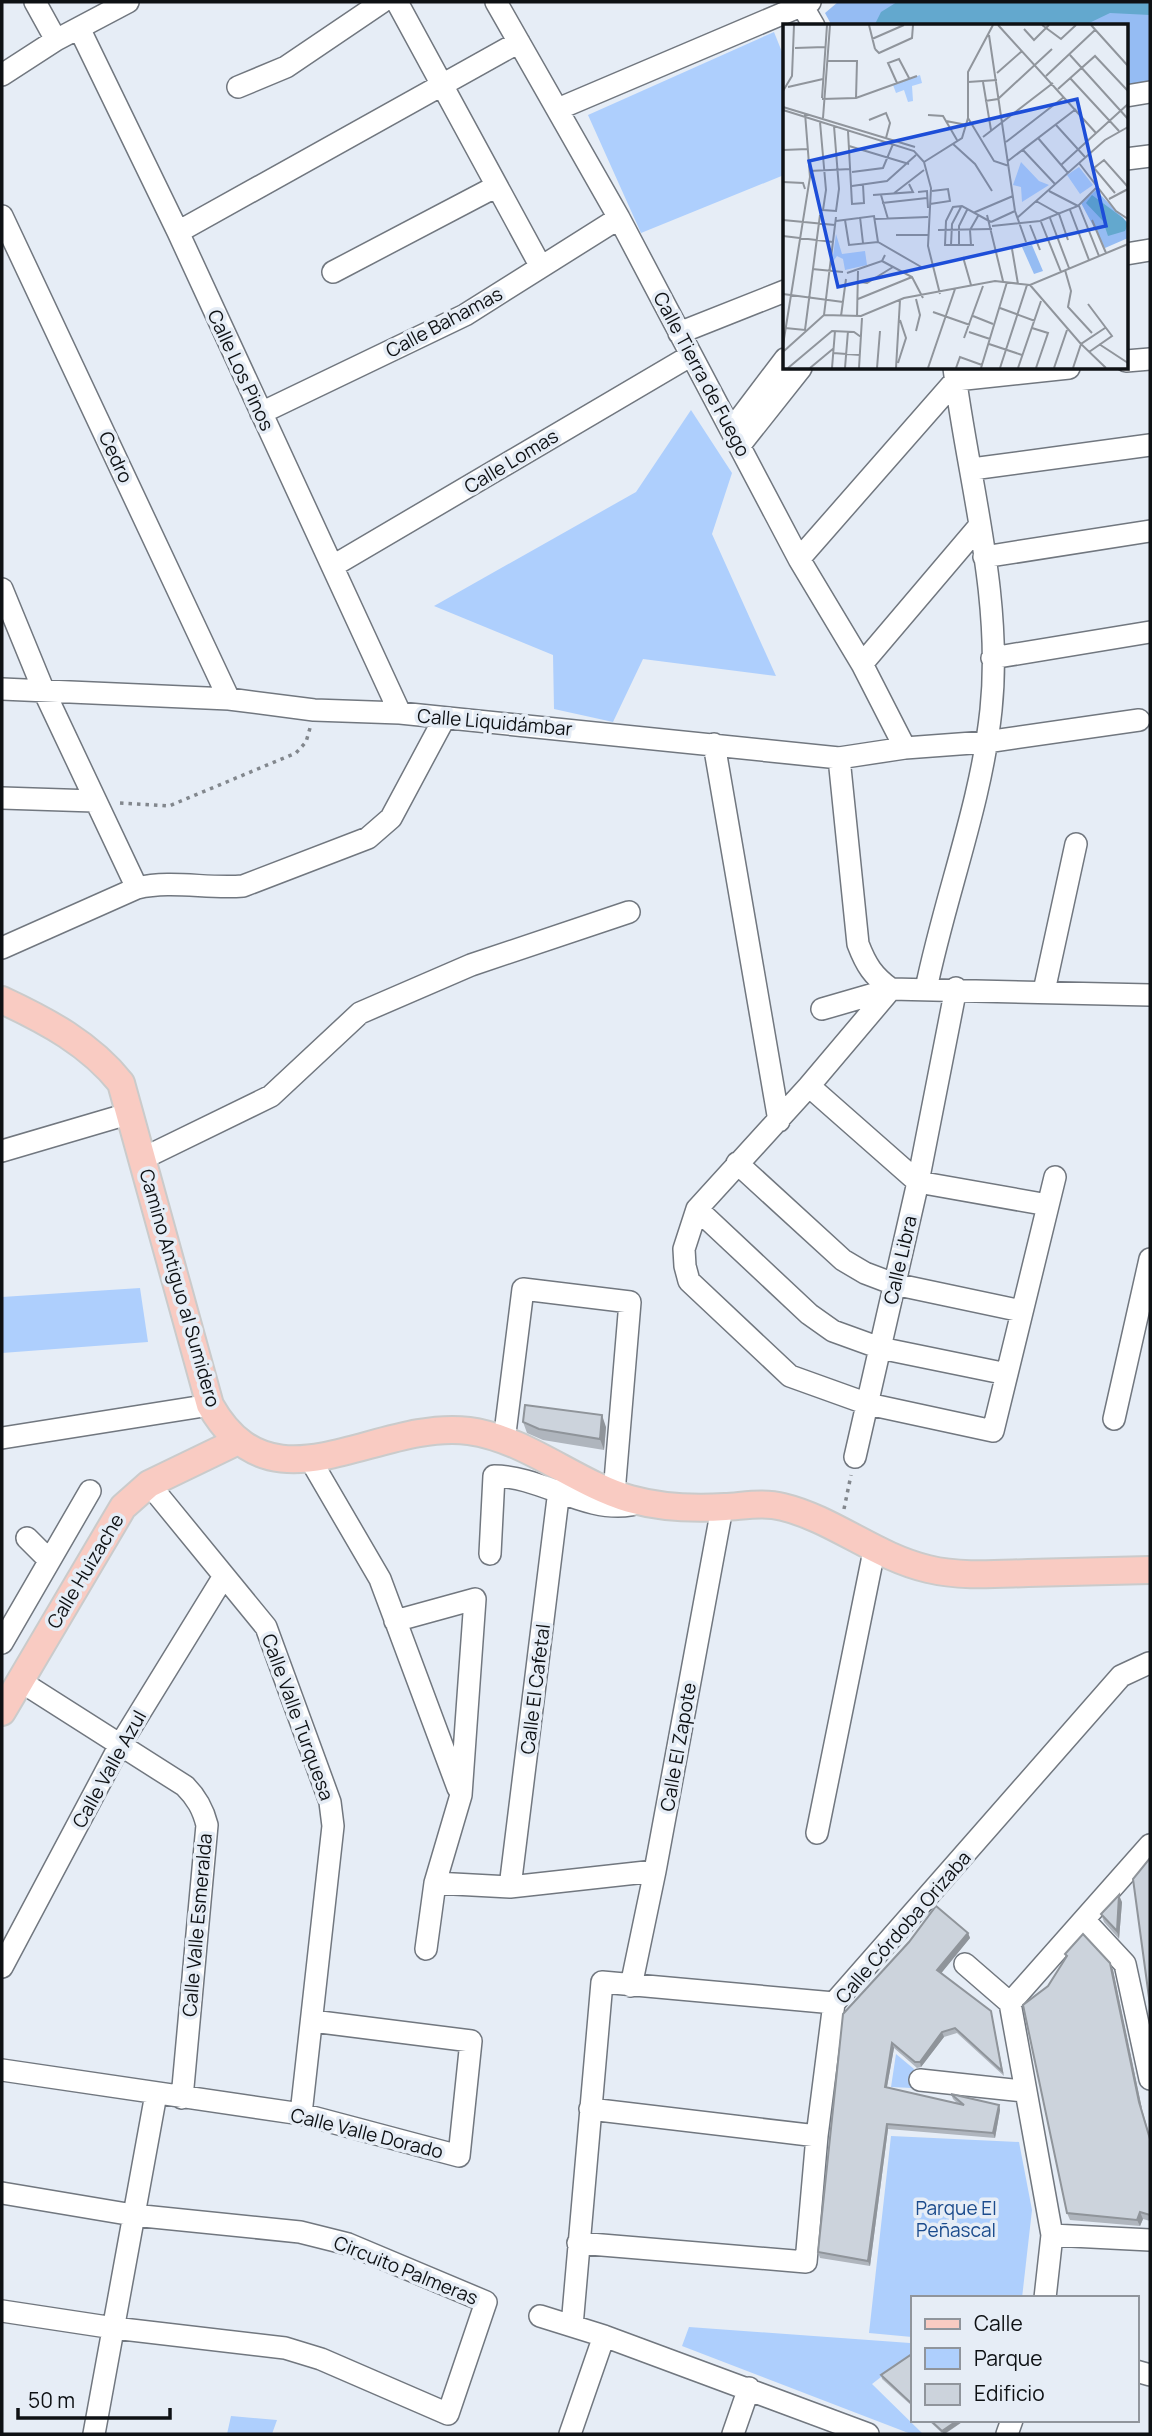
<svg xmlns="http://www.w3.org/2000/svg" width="1152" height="2436" font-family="Manrope,sans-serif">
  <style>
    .green { fill: #aecffd }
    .forest { fill: #95bcf3 }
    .water { fill: #63a8ce }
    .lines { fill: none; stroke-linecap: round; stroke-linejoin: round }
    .minor-casing { stroke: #71777f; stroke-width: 24 }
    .major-casing { stroke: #cacbcb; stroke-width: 30 }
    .path { stroke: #82878d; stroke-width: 3.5; stroke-dasharray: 3.5 5; stroke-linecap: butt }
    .minor { stroke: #fff; stroke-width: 21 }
    .major { stroke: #f9cbc2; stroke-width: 26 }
    .wall { fill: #afb5bd }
    .shaded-wall { fill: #8f949a }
    .building { fill: #ccd3dc; stroke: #8f949a; stroke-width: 2 }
    .labels { text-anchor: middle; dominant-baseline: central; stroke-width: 7; stroke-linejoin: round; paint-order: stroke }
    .street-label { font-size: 19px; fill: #0e1114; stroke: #e6edf6 }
    .park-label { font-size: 19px; fill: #1b4b8c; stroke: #e6edf6 }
    .inset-road { fill: none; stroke: #90959c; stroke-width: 2 }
    .view { fill: #1d4ed8; fill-opacity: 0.15; stroke: #1d4ed8; stroke-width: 3.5 }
    .inset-edge { fill: none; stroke: #0e1114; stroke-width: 3.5 }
  </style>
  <rect width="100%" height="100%" fill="#e6edf6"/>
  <path class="green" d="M774 32 784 57V175L641 233 588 115Z
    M691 410 732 473 712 534 776 676 643 659 613 722 554 709 553 655 434 606 636 492Z
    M140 1288 148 1342 2 1353V1297Z
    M896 2054 914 2069 912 2088 891 2087Z
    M891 2136 1019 2142 1032 2210 1022 2298H912V2337L869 2333Z
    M689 2327 910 2343 912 2353 872 2384 923 2434H911L682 2346Z
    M231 2416 277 2420 272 2434H227Z"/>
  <path class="forest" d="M838 2H1150V101L1126 104V26H832L825 13Z"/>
  <path class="water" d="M897 2H1150V15L1110 13 1083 26H874L881 12Z"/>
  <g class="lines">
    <g class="minor-casing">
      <path id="minor" d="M35 2 56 40
        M397 2 541 267
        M496 2 619 218 799 559 862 664 905 748
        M803 7 814 26
        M79 28 178 232 400 713
        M2 75 56 40 128 2
        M238 87 286 67 382 2
        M1126 96 1150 92
        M558 109 810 2
        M1126 159 1150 156
        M2 216 229 699
        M178 232 519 42
        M1126 254 1150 250
        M333 272 495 187
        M679 333 785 291
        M1126 361 1150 359
        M261 413 465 315 619 218
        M732 429 785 359
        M740 445 801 368
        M972 469 1150 445
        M984 557 1150 531
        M799 559 956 380 1069 368
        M333 566 690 356
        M2 589 43 689 137 888
        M992 658 1150 632
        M862 664 980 525
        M2 689 229 699 314 710 400 713 839 758 905 748 986 742 1139 720
        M714 744 779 1121
        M839 758 858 944C866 965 873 976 891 989
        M2 798 94 801
        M2 948 137 888C172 880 207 889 243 886L368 838 391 818 444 719
        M891 989 809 1086 697 1209 684 1249 685 1266 689 1281 790 1376 868 1404 993 1431 1055 1177
        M926 989C945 896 981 805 991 710 1003 595 968 480 954 368
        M1044 991 1076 844
        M822 1009 891 989 1150 995
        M809 1086 918 1182 1048 1205
        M2 1151 131 1113
        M144 1158 271 1096 360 1013 471 965 629 912
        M737 1163 843 1260 865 1273 894 1284 1022 1311
        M697 1209 809 1314 833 1331 880 1348 1007 1374
        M1114 1419 1150 1259
        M2 1438 210 1405
        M504 1441 523 1289 630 1302 614 1493
        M855 1457 918 1182 956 988
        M310 1459 380 1579 458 1788
        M149 1484 266 1627 330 1802 333 1826 301 2114
        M27 1538 49 1560
        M490 1554 494 1476C541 1476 585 1513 631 1505
        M395 1621 475 1599 461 1795 435 1883 426 1949
        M2 1643 90 1491
        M20 1681 185 1786C197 1798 203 1809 207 1825L182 2098
        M817 1833 874 1551
        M435 1883 510 1887 655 1871
        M510 1887 559 1490
        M1085 1921 1125 1964 1150 2079
        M965 1964 1010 2003 1052 2235 1045 2298
        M2 1967 120 1745 224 1576
        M631 1986 655 1871 722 1508
        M1010 2003 1150 1845
        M2 2070 301 2114 459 2156 471 2041 312 2021
        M920 2080 1023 2091
        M590 2109 817 2136
        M2 2193 133 2215 300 2232 348 2244 486 2302 448 2414 321 2359 285 2348 114 2328 2 2311
        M1052 2235 1150 2240
        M578 2243 806 2262 817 2136 834 2003 1121 1676 1149 1663
        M540 2316 604 2336 868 2434
        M572 2326 602 1982 834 2003
        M1136 2371 1150 2375
        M94 2434 156 2094
        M570 2434 604 2336
        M733 2434 749 2388
        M1007 2434 1012 2420"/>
    </g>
    <g class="major-casing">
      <path id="major" d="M2 1000C47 1021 90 1044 121 1083L210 1405C273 1517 374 1419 469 1431 527 1439 575 1483 630 1499 659 1507 695 1509 725 1507 744 1506 764 1502 783 1507 833 1519 876 1557 928 1569 961 1577 995 1574 1028 1573 1069 1572 1110 1571 1150 1570
        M2 1712 123 1507 149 1484 236 1442"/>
    </g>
    <path class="path" d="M120 803 169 806 296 753 306 742 310 728
      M844 1509 851 1475"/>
    <use href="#minor" class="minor"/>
    <use href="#major" class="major"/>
  </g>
  <path class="wall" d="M523 1422 606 1427 604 1450 543 1440 527 1433Z
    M1122 1902 1119 1939 1104 1922 1101 1914Z
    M968 1933 970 1938 941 1973 991 2011 1004 2076 957 2033 944 2037 921 2067 917 2068 894 2048 887 2087 958 2104 953 2099 951 2094 999 2105 1000 2110 995 2138 888 2129 870 2266 820 2258 818 2252 909 1942Z
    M1065 1954 1110 1963 1113 1970 1142 2109 1150 2137V2221L1143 2219 1140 2226 1070 2220 1067 2213 1048 1986 1067 1957Z
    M912 2354V2406L882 2379 881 2375Z
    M928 2420H965L945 2434H943Z"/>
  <path class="shaded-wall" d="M602 1415 606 1427 604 1450 600 1439Z
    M1119 1895 1122 1902 1119 1939 1117 1931Z
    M968 1933 970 1938 939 1976 937 1970Z
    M1110 1963 1113 1970 1142 2109 1139 2102Z
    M942 2032 944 2037 921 2067 920 2062Z
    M892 2043 894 2048 886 2092 885 2087Z
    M999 2105 1000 2110 995 2138 993 2133Z
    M887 2124 888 2129 870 2266 868 2261Z
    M1140 2212 1143 2219 1140 2226 1137 2220Z
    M958 2420H965L944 2434 942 2431Z"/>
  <path class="building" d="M525 1405 602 1415 600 1439 539 1429 523 1422Z
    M1150 1858V2005L1133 1879Z
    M1119 1895 1117 1931 1101 1914Z
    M936 1906 968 1933 937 1970 991 2011 1002 2071 955 2028 942 2032 920 2062H915L892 2043 885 2087 964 2105 951 2094 999 2105 993 2133 887 2124 868 2261 818 2252 843 2014 909 1942Z
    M1083 1934 1110 1963 1139 2102 1150 2139V2215L1140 2212 1137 2220 1067 2213 1023 2005 1048 1986 1067 1956 1065 1954Z
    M912 2354V2404L881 2375Z
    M930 2420H958L942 2431Z"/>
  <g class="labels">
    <g class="street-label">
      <text transform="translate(444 322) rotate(-28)">Calle Bahamas</text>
      <text transform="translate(241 370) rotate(65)">Calle Los Pinos</text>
      <text transform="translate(702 374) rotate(62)">Calle Tierra de Fuego</text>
      <text transform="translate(116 457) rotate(65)">Cedro</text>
      <text transform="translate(511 461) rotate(-31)">Calle Lomas</text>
      <text transform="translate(495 722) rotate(5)">Calle Liquidámbar</text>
      <text transform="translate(900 1260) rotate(-77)">Calle Libra</text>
      <text transform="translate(180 1288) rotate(74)">Camino Antiguo al Sumidero</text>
      <text transform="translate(85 1571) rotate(-59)">Calle Huizache</text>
      <text transform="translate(535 1689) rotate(-83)">Calle El Cafetal</text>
      <text transform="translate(298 1717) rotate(70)">Calle Valle Turquesa</text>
      <text transform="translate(678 1747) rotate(-80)">Calle El Zapote</text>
      <text transform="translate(109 1769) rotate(-61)">Calle Valle Azul</text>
      <text transform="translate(197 1925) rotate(-85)">Calle Valle Esmeralda</text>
      <text transform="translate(903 1927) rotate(-49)">Calle Córdoba Orizaba</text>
      <text transform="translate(367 2133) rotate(14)">Calle Valle Dorado</text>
      <text transform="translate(406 2270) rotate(22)">Circuito Palmeras</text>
    </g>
    <g class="park-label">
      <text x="956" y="2208">Parque El<tspan x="956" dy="22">Peñascal</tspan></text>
    </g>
  </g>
  <g transform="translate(783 24)">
    <rect width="345" height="345" fill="#e6edf6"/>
    <path d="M137 51 139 59 129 62 130 77 125 78 121 66 113 69 110 61ZM238 138 256 157 266 161 239 178 238 163 230 161ZM296 143 310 161 297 170 284 151ZM53 210 59 230 82 227 84 241 62 246 60 235 54 232 49 239Z" fill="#aecffd"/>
    <path d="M313 166 345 199V214L322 224 298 179ZM249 221 260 247 251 250 239 223Z" fill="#95bcf3"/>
    <path d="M309 171 340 194 345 200 342 207 325 212 320 197 303 179Z" fill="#63a8ce"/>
    <path class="inset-road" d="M86 1 92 25M215 1 313 109M259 1 278 15 293 1M308 1 345 42M241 5 251 16 266 1M206 11 232 187 243 218M89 15 121 1M12 24 42 23M92 25 96 29 129 14 130 1M287 31 345 95M44 37H74L73 74M214 49 239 27M263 52 312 6M287 54 336 107M185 58 214 56M200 58 208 106M114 59 105 39 116 35 126 54M5 63 40 55M275 65 312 32 345 67M0 67 9 52 11 1M39 74 44 1M39 75 73 74 134 52M202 77 215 75 269 25M0 83 132 123M0 86 131 127 141 138M145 91 160 92 174 116M40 94 47 1M185 94 211 137 226 142M86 96 103 89 107 99 103 114M163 97 184 101M37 98 43 166 40 186 53 187 56 165 51 102M273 101 302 133M65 107 69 180 81 179 80 161M200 113 270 59M255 114 285 149M223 118 281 73M170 120 192 140 209 167M66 122 126 140M0 126 25 125M240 126 272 160M225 137 293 85M141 138 179 114 185 94V48L210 1M141 138 148 164 145 222 157 270M296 139 333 187 345 195M278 141 345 80M26 147 68 145M69 148 100 144 110 120M0 158 20 159 22 165M69 162 104 157 133 131M266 167 295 182M135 168 144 167 145 184M332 169 311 144 321 136 345 163M110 170 141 146M90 171 130 168 126 160M98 171 105 195M326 175 345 165M253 177 276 190 285 216M99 179 144 174M147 180 167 177 165 165 149 167M296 182 316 232M287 186 306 236M190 189 230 172M204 191 220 257M77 193 80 219M234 194 322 116 345 103M267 194 286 244M92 195 145 193M0 196 52 201M62 196 66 221 95 218 140 244M309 196 323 229M53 197 91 192 95 218M208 198 232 187M258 198 278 248M247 201 257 226M209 202 257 197 295 182 313 164M155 206 209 205M113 211H145M0 212 50 218M168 221 169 200 178 183M176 221V202L184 186M188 221 187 206 195 192M191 221H162L163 197 170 183 179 182 208 198M229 225 235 260M180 233 188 261M99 237 129 253 140 274M29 245 60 248M282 246 288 267 285 283 309 309M64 249 99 237 102 231M77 258 84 259 110 243M247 261 298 320 290 344M0 270 60 278M75 275 129 253M305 280 329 312 306 328M217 284 252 297M150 288 187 301M41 291 53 193M58 292 63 255M190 292 210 300M74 293 75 247M2 304 22 306 37 191M249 304 265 309 253 344M322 304 298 320 323 344M133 307 137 291 133 275M186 308 207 315M181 314 200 262M206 320 239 331M316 320 345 339M0 321 27 153 22 89M1 327 41 291 78 292 121 274 212 257 247 261 345 220M50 329 77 331M115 339 123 314 117 296M5 344 49 307 71 308 78 313M27 344 51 324M49 344 52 307M62 344 65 307M76 344 79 294M94 344 97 307M113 344 117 276M145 344 172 265M173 344 177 333 199 341M198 344 224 258M217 344 244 261M235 344 258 277M271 344 284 306"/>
    <path class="view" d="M294 75 323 202 55 263 26 137Z"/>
    <rect width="345" height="345" class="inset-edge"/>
  </g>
  <rect width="1152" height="2436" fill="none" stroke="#0e1114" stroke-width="7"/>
  <rect x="911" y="2296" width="228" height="126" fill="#e6edf6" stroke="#90959c" stroke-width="2"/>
  <rect x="925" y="2319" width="35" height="10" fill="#f9cbc2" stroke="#90959c" stroke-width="2"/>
  <text x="974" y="2331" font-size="21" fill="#0e1114">Calle</text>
  <rect x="925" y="2348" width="35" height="21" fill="#aecffd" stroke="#90959c" stroke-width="2"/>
  <text x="974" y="2366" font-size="21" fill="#0e1114">Parque</text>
  <rect x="925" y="2384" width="35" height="21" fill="#ccd3dc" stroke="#90959c" stroke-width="2"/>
  <text x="974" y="2401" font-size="21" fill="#0e1114">Edificio</text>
  <path d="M18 2408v10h152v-10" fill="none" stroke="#0e1114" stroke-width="3.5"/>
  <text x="28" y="2408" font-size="21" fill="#0e1114" stroke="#e6edf6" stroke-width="5" paint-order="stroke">50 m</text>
</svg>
